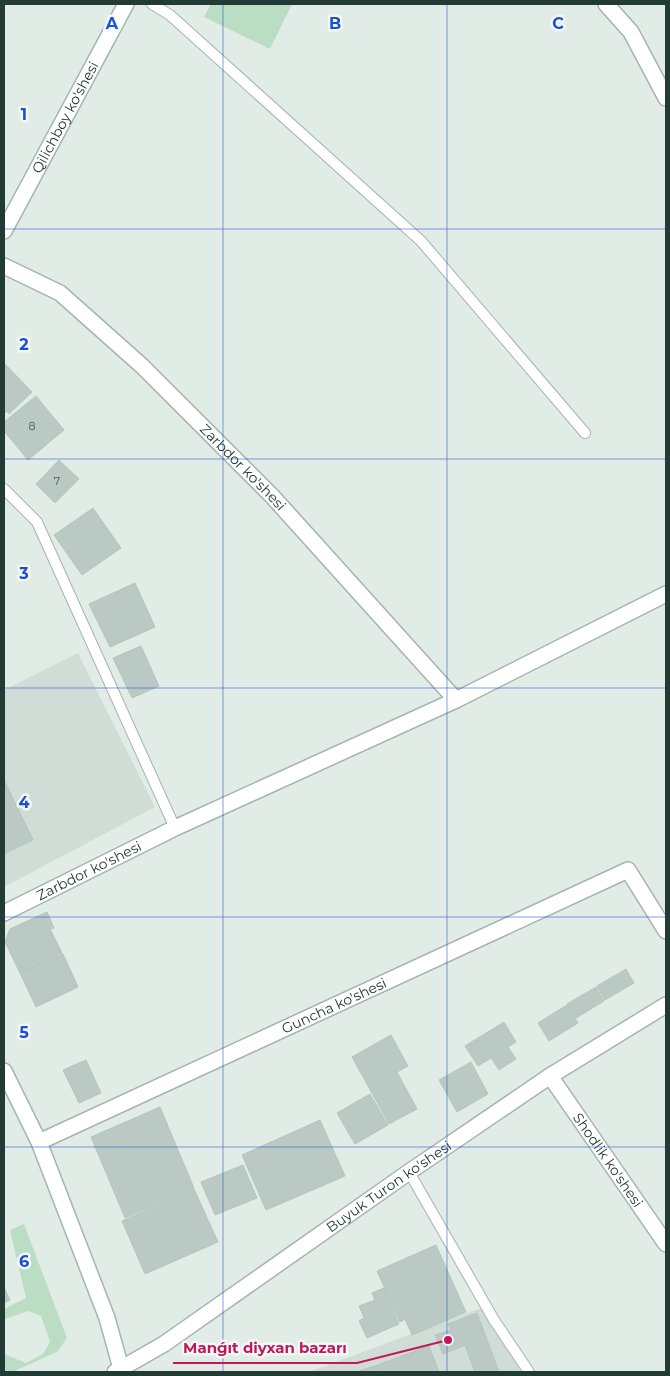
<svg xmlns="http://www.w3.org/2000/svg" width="670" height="1376" font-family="Montserrat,sans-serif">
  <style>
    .built { fill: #d0dcd6 }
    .green { fill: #bbddc3 }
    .building { fill: #bac9c3; stroke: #b4c5be }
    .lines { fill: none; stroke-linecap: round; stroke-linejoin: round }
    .service-casing { stroke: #a5b4ae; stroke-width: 12 }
    .minor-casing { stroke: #a5b4ae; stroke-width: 18 }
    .tertiary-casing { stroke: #a5b4ae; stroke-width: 18 }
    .secondary-casing { stroke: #a0b7af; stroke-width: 18 }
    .service { stroke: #fff; stroke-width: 10 }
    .minor { stroke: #fff; stroke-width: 15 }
    .tertiary { stroke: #fff; stroke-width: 15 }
    .secondary { stroke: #fff; stroke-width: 15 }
    .grid { fill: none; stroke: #1d4ed8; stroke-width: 1; stroke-opacity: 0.55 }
    .labels { text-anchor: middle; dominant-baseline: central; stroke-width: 5; stroke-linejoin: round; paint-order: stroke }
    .number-label { font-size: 11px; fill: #485f58 }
    .street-label { font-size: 14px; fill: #223c35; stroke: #f2f8f5 }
    .grid-label { font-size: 16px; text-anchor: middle; font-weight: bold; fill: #1d4ed8; stroke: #f2f8f5; stroke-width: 5; stroke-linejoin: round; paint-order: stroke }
    .leader { fill: none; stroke: #c2185b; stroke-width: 2 }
    .callout-dot { fill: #c2185b; stroke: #f2f8f5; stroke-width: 2 }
    .callout-label { font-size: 15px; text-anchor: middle; font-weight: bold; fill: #c2185b; stroke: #f2f8f5; stroke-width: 5; stroke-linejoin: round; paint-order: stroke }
  </style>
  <rect width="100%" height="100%" fill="#e2ece7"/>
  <path class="built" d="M78 653 155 807 4 887V690Z
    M481 1308 522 1372H309Z"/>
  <path class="green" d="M211 4H292L270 49 204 17Z
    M24 1224 67 1338 57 1352 12 1372H4V1354L26 1363 43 1354 50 1342 41 1316 28 1311 5 1319 4 1325V1309L26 1298 10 1230Z"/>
  <path class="building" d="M4 363 32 392 9 414 7 411 4 414Z
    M36 396 64 430 28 460 4 431V422Z
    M59 460 79 479 55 503 36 484Z
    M93 508 121 548 82 575 54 535Z
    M135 583 155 627 110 647 89 604Z
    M141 646 159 686 132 698 113 658Z
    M4 780 33 840 4 854Z
    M47 912 54 928 50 929 62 953 20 973 5 942 10 929Z
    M63 954 78 987 36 1007 20 973Z
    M626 969 634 983 605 1000 597 986Z
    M596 987 604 1001 576 1018 567 1004Z
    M567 1005 578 1023 549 1041 538 1023Z
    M504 1022 516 1042 508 1047 516 1059 499 1070 491 1058 478 1066 465 1046Z
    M391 1035 408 1066 397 1072 417 1109 389 1124 352 1057Z
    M86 1060 101 1093 79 1103 63 1070Z
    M471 1062 488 1094 457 1112 439 1080Z
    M370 1094 388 1125 355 1144 337 1113Z
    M160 1107 194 1188 125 1218 91 1137Z
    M320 1120 345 1176 266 1210 242 1155Z
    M243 1165 257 1198 215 1215 201 1182Z
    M194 1189 218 1242 145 1274 122 1221Z
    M436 1245 466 1312 412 1335 405 1319 400 1322 377 1271Z
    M4 1287 10 1300 4 1303Z
    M384 1288 399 1324 367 1338 359 1321 364 1318 359 1306 375 1300 372 1293Z
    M477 1313 499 1372H475L465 1345 443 1354 435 1335 451 1330 448 1324Z
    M429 1346 439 1372H378L375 1366Z
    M375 1366 378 1372H357Z"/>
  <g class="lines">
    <g class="service-casing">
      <path id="service" d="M152 4 170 15 421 241 585 433
        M4 489 37 522 175 828
        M409 1172 494 1320 529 1372"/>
    </g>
    <g class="minor-casing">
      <g id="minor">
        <path d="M606 4 631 32 666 98"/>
        <path id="s1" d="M4 266 60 293 142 366 272 496 456 700"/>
        <path id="s2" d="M4 913 175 828 456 700 666 594"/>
        <path id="s3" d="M550 1076 666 1244"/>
        <path id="s4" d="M39 1142 628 870 666 931"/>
      </g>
    </g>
    <g class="tertiary-casing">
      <g id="tertiary">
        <path id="s5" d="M115 1372 164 1344 409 1172 550 1076 666 1005"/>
      </g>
    </g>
    <g class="secondary-casing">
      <g id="secondary">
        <path id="s6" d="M4 231 126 4"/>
        <path d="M4 1071 39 1142 107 1318 122 1372"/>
      </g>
    </g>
    <use href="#service" class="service"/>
    <use href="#minor" class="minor"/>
    <use href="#tertiary" class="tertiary"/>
    <use href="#secondary" class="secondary"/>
  </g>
  <path class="grid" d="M223 4V1372M447 4V1372M4 229H666M4 459H666M4 688H666M4 917H666M4 1147H666"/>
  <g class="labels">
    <g class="number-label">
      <text x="32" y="426">8</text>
      <text x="57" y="481">7</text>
    </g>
    <g class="street-label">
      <text stroke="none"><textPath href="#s6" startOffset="129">Qilichboy ko'shesi</textPath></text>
      <text stroke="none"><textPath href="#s1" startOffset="315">Zarbdor ko'shesi</textPath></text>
      <text stroke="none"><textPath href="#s2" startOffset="95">Zarbdor ko'shesi</textPath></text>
      <text stroke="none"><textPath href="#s4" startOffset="325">Guncha ko'shesi</textPath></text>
      <text stroke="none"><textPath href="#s3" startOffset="102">Shodlik ko'shesi</textPath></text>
      <text stroke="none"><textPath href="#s5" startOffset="331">Buyuk Turon ko'shesi</textPath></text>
    </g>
  </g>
  <g class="grid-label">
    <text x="112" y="29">A</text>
    <text x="335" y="29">B</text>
    <text x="558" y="29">C</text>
    <text x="24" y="120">1</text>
    <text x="24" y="350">2</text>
    <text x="24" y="579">3</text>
    <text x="24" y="808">4</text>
    <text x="24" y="1038">5</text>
    <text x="24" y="1267">6</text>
  </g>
  <path class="leader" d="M448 1340L357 1363H173"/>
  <circle class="callout-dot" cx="448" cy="1340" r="5"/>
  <g class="callout-label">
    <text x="265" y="1353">Manǵıt diyxan bazarı</text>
  </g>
  <rect width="670" height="1376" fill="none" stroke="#223c35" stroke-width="10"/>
</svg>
